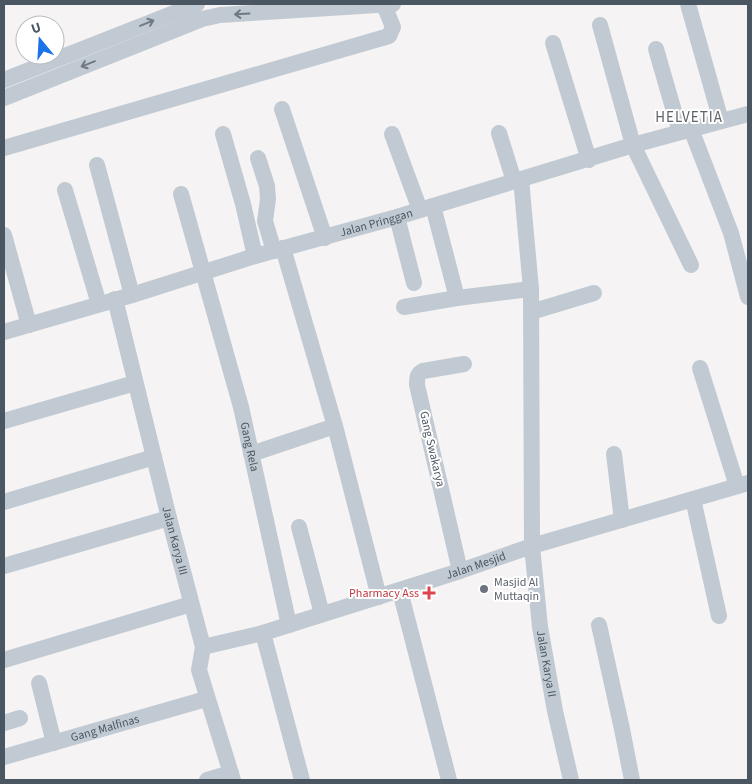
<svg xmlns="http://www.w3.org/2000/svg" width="752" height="784" font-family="'Source Sans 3',sans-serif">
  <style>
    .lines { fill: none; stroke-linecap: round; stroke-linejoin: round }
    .minor { stroke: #c1cad2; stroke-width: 16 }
    .oneway { stroke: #6e7983 }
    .worship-dot { fill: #6b7280; stroke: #fff; stroke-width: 2 }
    .health-dot { fill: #e0444e; stroke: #fff; stroke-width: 2 }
    .labels { text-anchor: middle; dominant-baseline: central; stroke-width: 4; stroke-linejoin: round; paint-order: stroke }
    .street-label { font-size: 12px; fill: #4a5661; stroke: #fff }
    .worship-label { font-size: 12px; fill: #5b616d; stroke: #fff; text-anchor: start }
    .health-label { font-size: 12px; fill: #be3a42; stroke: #fff; text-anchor: end }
    .quarter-label { font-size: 15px; letter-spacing: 1px; fill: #5f6368; stroke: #fff }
  </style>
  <rect width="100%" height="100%" fill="#f5f3f3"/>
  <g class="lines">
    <g class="minor">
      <path d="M688 4 721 121"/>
      <path d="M600 25 633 145 691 265"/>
      <path d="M553 43 589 160"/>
      <path d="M656 49 680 132"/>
      <path d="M4 80 197 4"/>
      <path d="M4 98 202 19 220 15 393 4"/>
      <path d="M282 109 325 238"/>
      <path d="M691 129 731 233 748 297"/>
      <path d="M499 133 514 181"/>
      <path d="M223 134 243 204 255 256"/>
      <path d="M392 134 420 210"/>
      <path d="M4 148 389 36 393 27 384 5"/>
      <path d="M258 158 267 186 268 199 265 221 274 251"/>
      <path d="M97 165 132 295"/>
      <path id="s1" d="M521 179 531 289 532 546 540 627 555 711 571 780"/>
      <path d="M65 190 99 304"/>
      <path id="s2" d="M181 194 241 407 289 625"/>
      <path d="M433 206 457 298"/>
      <path d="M397 217 414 283"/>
      <path d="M4 235 29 325"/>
      <path d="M283 248 335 426 379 597"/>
      <path id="s3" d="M115 299 169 518 203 647 199 670 233 780"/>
      <path d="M404 307 457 298 531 289"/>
      <path d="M531 312 594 293"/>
      <path id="s4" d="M4 332 132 295 255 256 397 217 633 145 748 114"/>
      <path d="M700 368 737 486"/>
      <path d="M4 421 135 383"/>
      <path d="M251 454 335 426"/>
      <path d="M614 454 622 520"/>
      <path d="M693 499 719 616"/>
      <path d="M4 502 154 457"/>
      <path d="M299 527 322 614"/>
      <path d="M4 566 169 518"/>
      <path d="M460 571 417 385C417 378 417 374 423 371L464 364"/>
      <path d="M400 591 449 780"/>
      <path d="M599 625 622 729 632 780"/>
      <path d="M263 633 302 780"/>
      <path id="s5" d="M203 647 263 633 460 571 532 546 748 483"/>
      <path d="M4 660 191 604"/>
      <path d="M39 683 54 743"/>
      <path d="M4 723 20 718"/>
      <path id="s6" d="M4 757 206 699"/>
      <path d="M207 780 231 773"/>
    </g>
  </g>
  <defs><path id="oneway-shaft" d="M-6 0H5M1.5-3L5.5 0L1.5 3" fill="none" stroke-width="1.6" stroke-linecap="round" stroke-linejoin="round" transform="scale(1.25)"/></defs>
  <g class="oneway">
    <use href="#oneway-shaft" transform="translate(242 14) rotate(177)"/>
    <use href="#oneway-shaft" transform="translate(147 23) rotate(-22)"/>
    <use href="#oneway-shaft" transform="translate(88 64) rotate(158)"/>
  </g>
  <circle class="worship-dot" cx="484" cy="589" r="5"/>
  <path class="health-dot" d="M426.5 585.5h5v5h5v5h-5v5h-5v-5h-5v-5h5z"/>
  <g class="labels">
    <g class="street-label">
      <text stroke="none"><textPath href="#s4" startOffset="388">Jalan Pringgan</textPath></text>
      <text stroke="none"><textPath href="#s2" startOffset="262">Gang Rela</textPath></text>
      <text transform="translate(432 449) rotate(77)">Gang Swakarya</text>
      <text stroke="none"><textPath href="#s3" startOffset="249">Jalan Karya III</textPath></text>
      <text stroke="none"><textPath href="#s5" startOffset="285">Jalan Mesjid</textPath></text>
      <text stroke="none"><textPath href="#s1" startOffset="486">Jalan Karya II</textPath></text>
      <text stroke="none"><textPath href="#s6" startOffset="105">Gang Malfinas</textPath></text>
    </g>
    <g class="worship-label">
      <text x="494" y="582">Masjid Al<tspan x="494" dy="14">Muttaqin</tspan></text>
    </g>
    <g class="health-label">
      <text x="419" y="593">Pharmacy Ass</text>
    </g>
    <g class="quarter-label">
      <text x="689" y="117">HELVETIA</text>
    </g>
  </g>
  <rect width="752" height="784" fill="none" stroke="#4a5661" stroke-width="10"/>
  <g transform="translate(40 40) rotate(342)"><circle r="24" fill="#ffffff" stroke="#b7bbc0"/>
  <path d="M0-4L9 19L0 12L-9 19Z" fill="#1a73e8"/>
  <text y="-8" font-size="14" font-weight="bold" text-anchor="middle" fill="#4a5661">U</text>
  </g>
</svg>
